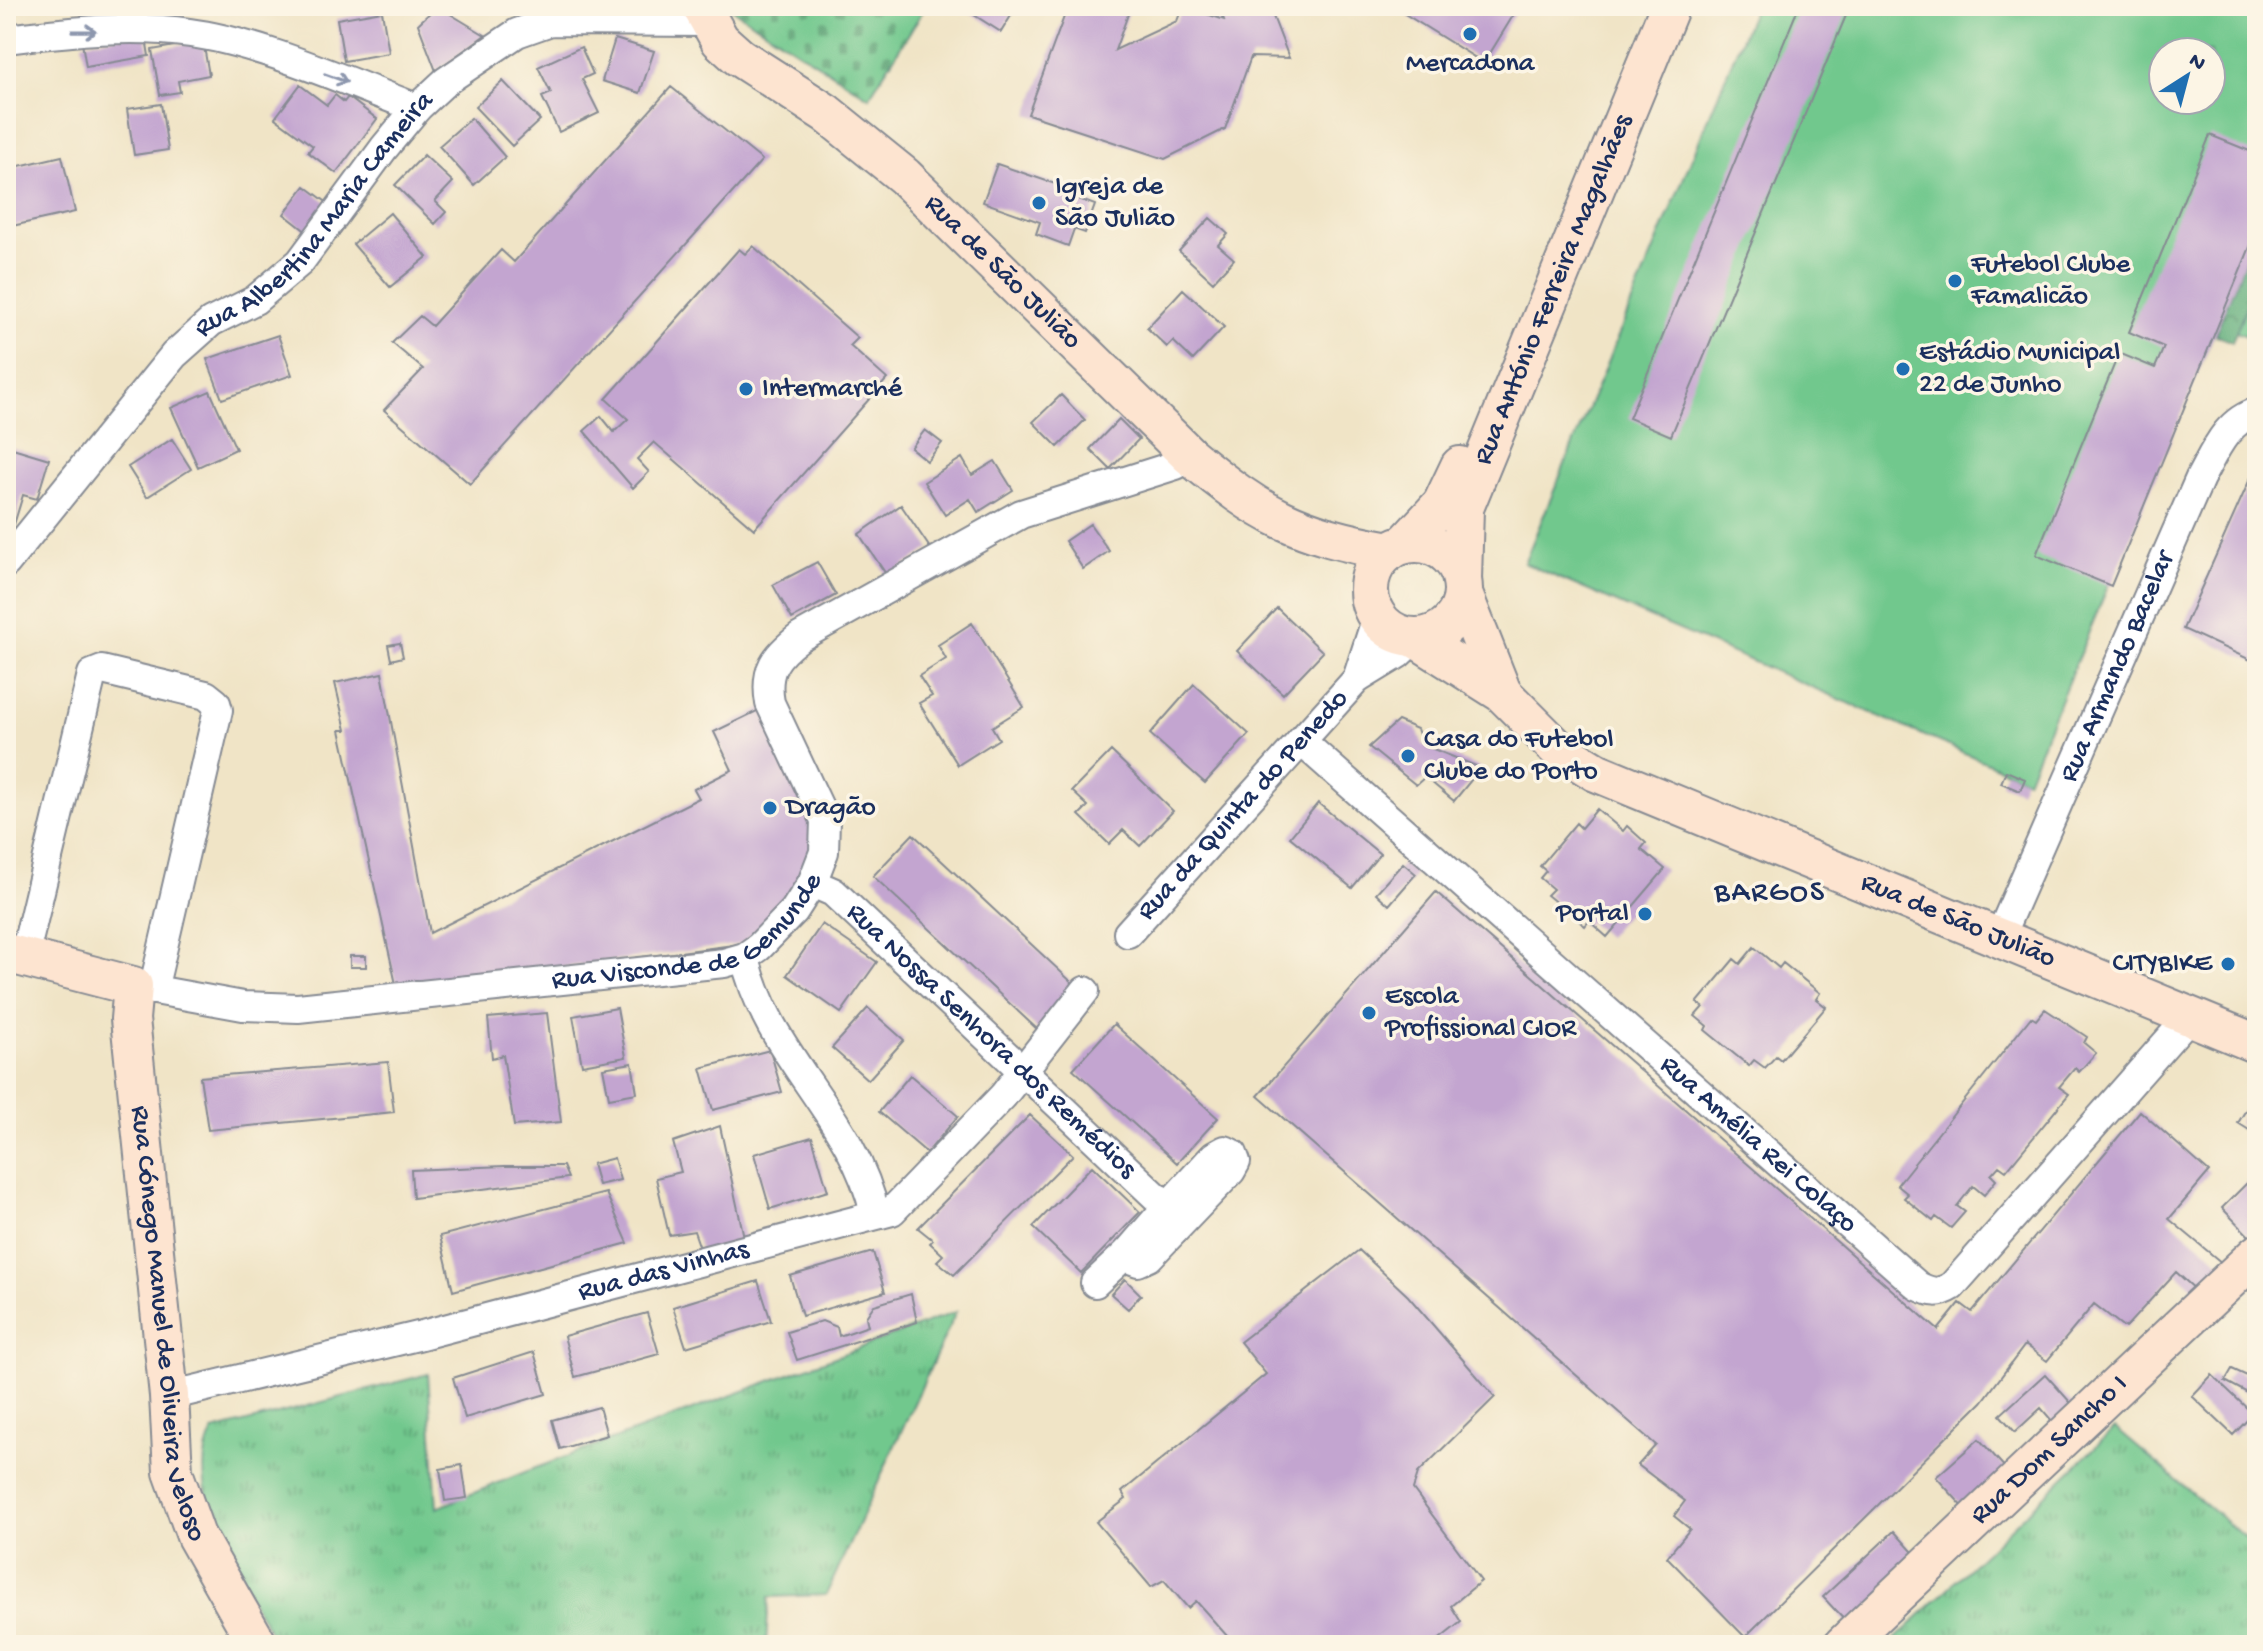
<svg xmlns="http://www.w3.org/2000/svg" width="2263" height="1651" font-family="'Gochi Hand',sans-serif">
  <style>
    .grass { fill: url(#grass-tufts); stroke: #467c76; stroke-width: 2 }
    .forest { fill: url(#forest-crowns); stroke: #3c6e6b; stroke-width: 2 }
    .cemetery { fill: url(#cemetery-stones); stroke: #467c76; stroke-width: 2 }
    .pitch { fill: #71c88d; stroke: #467c76; stroke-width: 2; fill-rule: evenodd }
    .building { fill: #c3a5d0 }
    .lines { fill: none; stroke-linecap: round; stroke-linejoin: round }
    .street-casing { stroke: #868a92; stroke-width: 32 }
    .secondary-casing { stroke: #868a92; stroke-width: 42 }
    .street { stroke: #fff; stroke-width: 28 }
    .secondary { stroke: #fde4d0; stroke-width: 38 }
    .oneway { stroke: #8d97ae }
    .poi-dot { fill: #1f6fb2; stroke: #fcf5e5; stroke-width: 3 }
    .labels { text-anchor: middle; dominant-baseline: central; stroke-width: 7; stroke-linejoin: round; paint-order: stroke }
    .poi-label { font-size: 28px; fill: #1b2f5e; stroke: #fcf5e5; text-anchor: start }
    .street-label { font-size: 28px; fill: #1b2f5e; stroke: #fcf5e5 }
    .neighbourhood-label { font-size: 30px; letter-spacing: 2px; fill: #1b2f5e; stroke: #fcf5e5 }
  </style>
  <defs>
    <pattern id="grass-tufts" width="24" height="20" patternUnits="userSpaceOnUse" patternTransform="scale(2)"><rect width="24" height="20" fill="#71c88d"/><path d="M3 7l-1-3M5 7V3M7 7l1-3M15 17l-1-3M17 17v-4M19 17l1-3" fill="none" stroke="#5ca376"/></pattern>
    <pattern id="forest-crowns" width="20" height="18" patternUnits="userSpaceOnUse" patternTransform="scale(2)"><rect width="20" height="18" fill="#5cac78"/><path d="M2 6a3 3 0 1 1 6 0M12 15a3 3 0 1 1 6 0" fill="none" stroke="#4b8c66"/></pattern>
    <pattern id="cemetery-stones" width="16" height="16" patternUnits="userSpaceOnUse" patternTransform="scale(2)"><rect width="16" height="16" fill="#71c88d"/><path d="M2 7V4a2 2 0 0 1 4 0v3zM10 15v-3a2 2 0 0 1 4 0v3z" fill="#5ca376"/></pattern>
  </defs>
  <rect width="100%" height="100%" fill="#fcf5e5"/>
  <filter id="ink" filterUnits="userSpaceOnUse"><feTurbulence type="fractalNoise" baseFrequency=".0125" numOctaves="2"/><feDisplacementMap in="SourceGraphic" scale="16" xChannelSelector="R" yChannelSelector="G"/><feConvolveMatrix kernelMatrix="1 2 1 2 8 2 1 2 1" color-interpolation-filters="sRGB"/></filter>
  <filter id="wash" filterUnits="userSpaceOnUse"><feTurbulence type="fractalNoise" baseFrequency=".006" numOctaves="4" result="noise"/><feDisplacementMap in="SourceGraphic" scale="32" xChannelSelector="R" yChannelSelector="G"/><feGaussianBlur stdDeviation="1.8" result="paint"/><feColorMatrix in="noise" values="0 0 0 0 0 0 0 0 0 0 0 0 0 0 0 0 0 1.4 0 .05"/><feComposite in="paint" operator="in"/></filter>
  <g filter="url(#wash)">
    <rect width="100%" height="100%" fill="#f0e4c6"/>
    <path class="grass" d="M2257 278V340L2236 332Z
      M956 1312 826 1595 769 1597 766 1645H278C247 1592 180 1492 213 1431L428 1374 437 1508 525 1472Z
      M2115 1428 2257 1548V1645H1889Z"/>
    <path class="forest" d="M2257 230V278L2232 342 2215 335Z"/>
    <path class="cemetery" d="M727 6H926L869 97Z"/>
    <path class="pitch" d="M1755 6H2257V230L2027 780 1524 563ZM2163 52H2211V100H2163Z"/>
    <g id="blocks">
      <path class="building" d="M437 6 485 35 436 71 418 24Z
        M960 6H1017L1001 32Z
        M1068 6H1131L1115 50 1177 21 1183 6 1224 20 1219 6H1269L1289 58 1251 57 1225 129 1165 159 1028 114Z
        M1392 6H1519L1484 63Z
        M1799 6H1850L1671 436 1629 418Z
        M382 11 389 53 344 61 337 19Z
        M145 32 149 56 86 67 82 43Z
        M615 39 654 51 640 93 602 81Z
        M203 41 209 75 178 81 180 92 160 95 152 50Z
        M581 47 593 74 582 79 599 113 559 132 542 97 551 93 538 67Z
        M503 81 540 120 512 146 475 107Z
        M300 85 327 105 335 95 344 102 348 97 377 119 336 173 308 152 313 146 275 118Z
        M671 87 762 160 470 484 384 410 423 369 392 343 420 316 432 326 501 250 514 262Z
        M161 104 168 150 134 155 127 109Z
        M471 118 505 157 474 185 439 146Z
        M2210 135 2257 154V230L2111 586 2036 555 2119 353 2155 368 2164 347 2129 332Z
        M424 155 453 182 435 201 446 212 435 224 395 185Z
        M62 156 75 212 12 226 6 199V169Z
        M997 164 1067 188 1065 194 1095 205 1085 233 1074 229 1068 246 1036 234 1040 222 983 202Z
        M305 186 333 207 312 236 284 214Z
        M390 213 427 257 390 287 353 244Z
        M1210 218 1228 234 1218 245 1234 259 1213 282 1179 251Z
        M753 246 858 338 850 346 887 379 754 529 654 442 637 459 649 472 633 488 584 431 601 416 614 432 628 419 606 399 739 249 745 254Z
        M1183 289 1224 327 1193 360 1173 341 1167 347 1147 328Z
        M278 335 292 375 222 399 207 359Z
        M210 391 236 449 198 467 171 408Z
        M1061 395 1085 420 1058 447 1033 422Z
        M1119 419 1139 439 1110 469 1090 449Z
        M925 430 942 443 927 461 911 448Z
        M172 439 191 469 147 497 128 467Z
        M6 446 49 459 37 499 23 495 9 541Z
        M962 458 972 475 995 461 1013 490 978 512 970 499 945 515 924 482Z
        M2250 479 2257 483V663L2183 629Z
        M901 505 930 548 888 577 859 534Z
        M1090 524 1109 551 1083 569 1065 541Z
        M817 562 836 595 792 619 773 585Z
        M1277 608 1323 652 1283 694 1237 651Z
        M972 623 1024 707 992 727 999 739 958 765 919 703 932 696 919 676 946 659 938 645Z
        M400 643 403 657 391 660 388 645Z
        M382 673 430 933 699 798 694 789 732 770 714 732 765 707 819 824 801 891 741 944 397 989 340 730H346L335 683Z
        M1194 684 1249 734 1205 783 1150 734Z
        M1398 721 1417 729 1423 745 1481 768 1454 801 1425 777 1416 785 1369 747Z
        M1111 751 1173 811 1140 846 1123 830 1109 844 1079 815 1088 806 1072 791Z
        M2006 771 2025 779 2020 791 2001 783Z
        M1318 803 1380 854 1352 888 1290 837Z
        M1597 809 1623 831 1627 826 1646 843 1641 849 1665 869 1607 937 1589 921 1585 926 1547 895 1553 889 1540 878 1546 871 1540 866 1576 823 1581 828Z
        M913 834 1077 987 1038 1030 873 876Z
        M1403 863 1416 874 1389 905 1376 893Z
        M1436 892 1938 1330 1960 1303 1972 1312 2140 1111 2209 1172 2169 1219 2222 1263 2196 1290 2176 1272 2125 1328 2094 1304 2047 1361 2025 1345 1982 1402 1745 1637 1667 1557 1690 1529 1674 1516 1685 1501 1638 1465 1656 1445 1258 1096Z
        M822 924 877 962 841 1013 787 975Z
        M1754 947 1779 968 1783 963 1820 993 1816 999 1826 1007 1781 1060 1776 1056 1765 1068 1754 1060 1749 1066 1705 1030 1707 1026 1695 1016 1703 1007 1697 1003 1734 959 1740 964Z
        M350 956H366V967H350Z
        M617 1008 626 1057 582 1065 573 1016Z
        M868 1008 904 1040 868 1080 832 1048Z
        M2045 1009 2087 1037 2084 1043 2096 1053 2079 1072 2075 1068 2059 1087 2069 1094 2006 1171 1999 1166 1991 1175 1996 1180 1984 1195 1973 1186 1957 1206 1965 1212 1951 1228 1936 1217 1933 1221 1904 1198 1908 1194 1897 1185 2031 1017 2036 1020Z
        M547 1013 561 1122 514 1126 503 1055 492 1058 488 1018Z
        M1114 1024 1218 1118 1177 1163 1073 1069Z
        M770 1050 782 1092 713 1110 701 1068Z
        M388 1062 394 1112 208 1130 200 1077Z
        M632 1063 637 1093 609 1098 603 1068Z
        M910 1075 958 1116 927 1153 879 1112Z
        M2257 1092V1135L2238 1123Z
        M1030 1115 1073 1155 954 1275 937 1261 943 1255 930 1243 933 1240 918 1228Z
        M720 1126 745 1242 701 1251 694 1231 669 1235 656 1178 681 1172 673 1142Z
        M812 1137 828 1191 770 1209 754 1154Z
        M614 1158 620 1180 598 1185 592 1164Z
        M505 1166H563L568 1178 413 1198 411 1170Z
        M1092 1166 1140 1212 1081 1273 1033 1227Z
        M2257 1173V1240L2255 1242 2222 1208Z
        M606 1193 628 1243 453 1291 440 1236Z
        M1359 1250 1408 1296 1495 1397 1418 1473 1413 1489 1481 1581 1451 1606 1461 1622 1432 1645H1235L1196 1601 1188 1608 1164 1580 1151 1587 1096 1522 1126 1499 1122 1492 1266 1374 1240 1342Z
        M873 1252 885 1292 802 1316 790 1276Z
        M1125 1279 1141 1295 1128 1309 1111 1294Z
        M758 1281 771 1321 686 1347 673 1307Z
        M911 1294 917 1322 797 1360 787 1332 822 1321 837 1327 839 1336 851 1332 868 1326 866 1317 874 1305Z
        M647 1313 659 1354 575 1377 564 1336Z
        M534 1352 546 1394 465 1418 453 1378Z
        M2232 1369 2247 1376 2249 1371 2257 1376V1398L2225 1381Z
        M2045 1374 2079 1412 2059 1429 2041 1408 2015 1432 2000 1415Z
        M2212 1375 2253 1414 2233 1435 2192 1396Z
        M599 1407 607 1435 560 1449 552 1420Z
        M1979 1439 2008 1471 1966 1510 1936 1477Z
        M462 1465 467 1498 445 1501 440 1469Z
        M1894 1531 1920 1560 1849 1625 1823 1597Z"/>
    </g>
  </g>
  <g filter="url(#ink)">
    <use href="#blocks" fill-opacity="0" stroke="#868a92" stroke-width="2"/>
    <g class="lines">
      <g class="street-casing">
        <g id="street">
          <path d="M6 39C66 32 130 24 190 33 259 42 350 83 417 108"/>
          <path id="s1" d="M6 563 174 355 211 322 255 300 300 262 384 148 417 108 446 81 517 33 551 21 707 22"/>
          <path d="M1357 679 1377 617"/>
          <path id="s2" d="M1301 741 1918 1286C1932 1293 1939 1294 1952 1286L2190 1016"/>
          <path id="s3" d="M812 883 833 892 1167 1207 1214 1156 1225 1150 1233 1154 1236 1162 1231 1171 1149 1257 1138 1262 1130 1259 1128 1252 1167 1207"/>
          <path id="s4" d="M1128 933 1357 679 1398 654 1415 638"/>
          <path id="s5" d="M1999 938 2200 478C2215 451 2226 421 2257 412"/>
          <path d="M745 957C766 1055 854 1116 875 1214"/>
          <path d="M24 958 92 674 102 670 206 695 216 703 218 710 153 990"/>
          <path id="s6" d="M133 986 243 1006 298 1008 724 963 745 957 759 947 794 911 812 883 824 852 825 820 770 703C764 670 775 656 800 637L1021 514 1176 465 1189 455"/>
          <path d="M1095 1283 1128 1252"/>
          <path id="s7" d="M169 1396 418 1336 892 1211 1003 1096 1085 991"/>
        </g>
      </g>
      <g class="secondary-casing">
        <g id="secondary">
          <path id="s8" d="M701 6 720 40 739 57 826 113 904 176 1189 455C1262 516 1297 534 1390 551"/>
          <circle cx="1416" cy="590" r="47"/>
          <path d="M1405 544 1442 504 1460 466"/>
          <path id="s9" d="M1462 580 1464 508 1670 6"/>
          <path d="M1463 594 1501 690"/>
          <path id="s10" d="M1415 638 1502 693 1557 748 1596 772 2257 1044"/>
          <path id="s11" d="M6 953 133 986 130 1019 169 1396 173 1472 196 1536 258 1645"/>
          <path id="s12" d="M1843 1645 2257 1254"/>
        </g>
      </g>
      <use href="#street" class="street"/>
      <use href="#secondary" class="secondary"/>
    </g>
    <defs><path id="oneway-shaft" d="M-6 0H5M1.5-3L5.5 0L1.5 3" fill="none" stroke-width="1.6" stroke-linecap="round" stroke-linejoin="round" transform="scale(2)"/></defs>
    <g class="oneway">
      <use href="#oneway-shaft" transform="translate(84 31) rotate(-1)"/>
      <use href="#oneway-shaft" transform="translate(336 78) rotate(20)"/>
    </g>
  </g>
  <g class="poi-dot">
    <circle cx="1470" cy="34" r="8"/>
    <circle cx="1039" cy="203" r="8"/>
    <circle cx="1955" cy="281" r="8"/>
    <circle cx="1903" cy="369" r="8"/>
    <circle cx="746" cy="389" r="8"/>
    <circle cx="1408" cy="756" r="8"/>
    <circle cx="770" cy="808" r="8"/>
    <circle cx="1645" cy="914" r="8"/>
    <circle cx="2228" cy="964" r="8"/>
    <circle cx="1369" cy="1013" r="8"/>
  </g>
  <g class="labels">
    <g class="poi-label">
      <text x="1470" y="64" text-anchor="middle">Mercadona</text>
      <text x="1055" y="187">Igreja de<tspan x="1055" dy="32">São Julião</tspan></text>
      <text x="1971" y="265">Futebol Clube<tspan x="1971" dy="32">Famalicão</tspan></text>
      <text x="1919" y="353">Estádio Municipal<tspan x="1919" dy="32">22 de Junho</tspan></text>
      <text x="762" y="389">Intermarché</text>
      <text x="1424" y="740">Casa do Futebol<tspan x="1424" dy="32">Clube do Porto</tspan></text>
      <text x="786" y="808">Dragão</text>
      <text x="1629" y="914" text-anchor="end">Portal</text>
      <text x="2212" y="964" text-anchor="end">CITYBIKE</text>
      <text x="1385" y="997">Escola<tspan x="1385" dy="32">Profissional CIOR</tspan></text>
    </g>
    <g class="street-label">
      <text stroke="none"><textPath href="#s1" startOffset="468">Rua Albertina Maria Cameira</textPath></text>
      <text stroke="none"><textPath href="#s8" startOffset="406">Rua de São Julião</textPath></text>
      <text stroke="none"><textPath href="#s9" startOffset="308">Rua António Ferreira Magalhães</textPath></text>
      <text stroke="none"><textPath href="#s5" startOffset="296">Rua Armando Bacelar</textPath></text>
      <text stroke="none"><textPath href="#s4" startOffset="172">Rua da Quinta do Penedo</textPath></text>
      <text stroke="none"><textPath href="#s10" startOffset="618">Rua de São Julião</textPath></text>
      <text stroke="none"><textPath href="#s6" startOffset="574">Rua Visconde de Gemunde</textPath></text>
      <text stroke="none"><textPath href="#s3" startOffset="240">Rua Nossa Senhora dos Remédios</textPath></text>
      <text stroke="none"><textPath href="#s2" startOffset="610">Rua Amélia Rei Colaço</textPath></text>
      <text stroke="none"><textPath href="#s7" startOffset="510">Rua das Vinhas</textPath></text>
      <text stroke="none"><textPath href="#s11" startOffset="472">Rua Cónego Manuel de Oliveira Veloso</textPath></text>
      <text stroke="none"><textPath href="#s12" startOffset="284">Rua Dom Sancho I</textPath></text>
    </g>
    <g class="neighbourhood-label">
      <text x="1770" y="894">BARGOS</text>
    </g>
  </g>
  <rect width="2263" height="1651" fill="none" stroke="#fcf5e5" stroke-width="32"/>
  <g transform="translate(2187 76) rotate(36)"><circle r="38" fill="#fcf5e5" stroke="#a2a6af" stroke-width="2"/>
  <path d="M0-6L14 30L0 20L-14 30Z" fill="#1f6fb2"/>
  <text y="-12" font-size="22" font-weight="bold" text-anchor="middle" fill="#1b2f5e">N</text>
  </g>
</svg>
